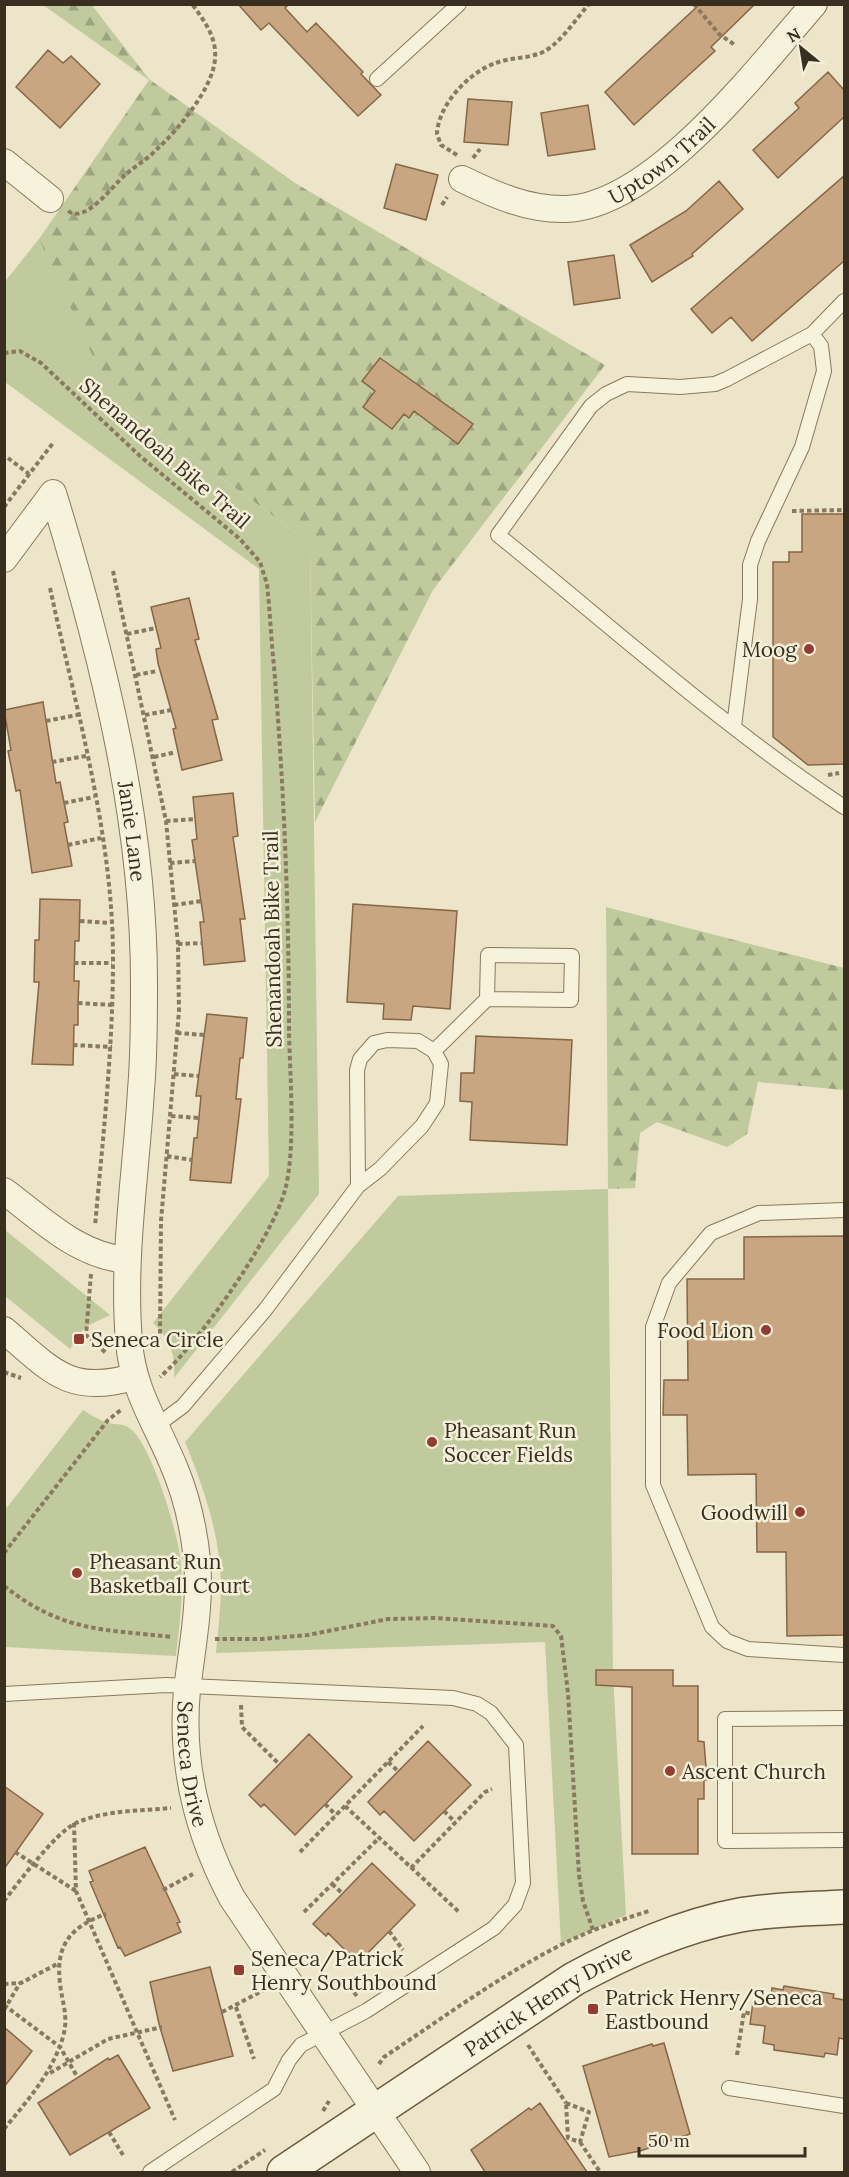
<svg xmlns="http://www.w3.org/2000/svg" width="849" height="2177" font-family="Lora,serif">
  <style>
    .forest { fill: url(#forest-firs) }
    .green { fill: #c0ca9d }
    .building { fill: #c8a681; stroke: #856646; stroke-width: 1.5 }
    .lines { fill: none; stroke-linecap: round; stroke-linejoin: round }
    .lane-casing { stroke: #88795f; stroke-width: 16 }
    .street-casing { stroke: #88795f; stroke-width: 28 }
    .secondary-casing { stroke: #6a5a42; stroke-width: 36 }
    .path { stroke: #88795f; stroke-width: 4; stroke-dasharray: 4.5 3; stroke-linecap: butt }
    .lane { stroke: #f7f2dc; stroke-width: 14 }
    .street { stroke: #f7f2dc; stroke-width: 26 }
    .secondary { stroke: #f7f2dc; stroke-width: 33 }
    .poi-dot { fill: #933c32; stroke: #f4efd8; stroke-width: 2 }
    .labels { text-anchor: middle; dominant-baseline: central; stroke-width: 5; stroke-linejoin: round; paint-order: stroke }
    .street-label { font-size: 21px; fill: #392f21; stroke: #f4efd8 }
    .poi-label { font-size: 21px; fill: #392f21; stroke: #f4efd8; text-anchor: start }
  </style>
  <defs>
    <pattern id="forest-firs" width="22" height="20" patternUnits="userSpaceOnUse" patternTransform="scale(1.5)"><rect width="22" height="20" fill="#c0ca9d"/><path d="M5 1l3.5 6h-7zM16 11l3.5 6h-7z" fill="#9da480"/></pattern>
  </defs>
  <rect width="100%" height="100%" fill="#ece5c9"/>
  <path class="forest" d="M91 4 149 79 295 183 605 365 433 590 315 822 310 543 112 398 5 282 39 239 149 80 43 5Z
    M606 907 844 968V1090L758 1082 747 1134 727 1147 657 1122 640 1133 635 1188 608 1189Z"/>
  <path class="green" d="M39 239 112 398 310 543 319 1194 174 1378C176 1356 170 1338 153 1323L269 1176 259 569 5 382V282Z
    M608 1189 613 1675 626 1915 561 1944 545 1642 216 1653C218 1630 221 1607 221 1584 220 1535 204 1488 185 1442L398 1196Z
    M5 1230 110 1315 85 1327 70 1349 5 1296Z
    M83 1410C91 1415 99 1420 108 1423 117 1425 126 1423 133 1431 153 1451 179 1535 181 1564 184 1594 179 1626 176 1656L5 1647V1510Z"/>
  <path class="building" d="M238 4H289L285 8 307 32 316 23 363 72 361 74 381 95 358 116 269 23 261 30Z
    M700 4H755L711 47 715 51 634 125 605 92Z
    M48 50 63 63 71 56 100 84 60 128 16 87Z
    M828 72 844 90V117L778 178 753 150 799 108 795 103Z
    M468 99 512 102 508 145 464 142Z
    M588 105 595 149 548 156 541 113Z
    M396 164 438 175 426 220 384 208Z
    M844 176V261L752 341 731 317 712 333 691 309Z
    M719 181 743 209 692 254 693 256 652 282 630 245 686 211Z
    M614 255 620 298 574 305 568 262Z
    M380 358 473 424 458 444 414 411 409 418 404 414 392 429 363 407 375 391 362 381Z
    M802 514H844V764L808 765 773 737V562H789V552H802Z
    M189 598 199 639 195 640 218 719 212 720 222 760 182 770 173 729 176 728 158 663 156 649 161 648 151 607Z
    M43 702 56 783 60 782 68 822 64 823 72 866 32 873 20 790 16 791 8 751 11 750 4 710Z
    M233 793 238 836 233 837 245 919H240L245 961 204 965 200 922H204L192 840 197 839 193 797Z
    M40 899 80 900 79 941H75L74 981H79L78 1003V1025H74L73 1065 32 1064 39 982H34L35 940H39Z
    M353 904 457 911 450 1009 413 1006 411 1020 383 1019 384 1004 347 1002Z
    M207 1014 247 1018 243 1058H240L236 1099H241L231 1183 190 1180 194 1138H197L201 1096H196Z
    M476 1036 572 1040 567 1145 470 1140 472 1102 460 1101 461 1073H474Z
    M844 1236V1635L787 1636 786 1552H757L756 1474 688 1475 687 1415H663L664 1380H688L687 1279H744V1237Z
    M596 1670H673V1686H698V1741L704 1742 707 1780H704V1799H698V1854H632V1687L596 1685Z
    M309 1734 352 1777 295 1835 264 1804 261 1807 249 1795Z
    M428 1741 471 1785 414 1841 384 1811 380 1815 368 1802Z
    M4 1786 43 1814 4 1869Z
    M145 1847 180 1922 177 1923 181 1932 125 1956 120 1947 118 1948 90 1882 93 1881 89 1871Z
    M372 1863 415 1905 358 1963 328 1933 326 1936 313 1924Z
    M210 1967 233 2056 173 2071 159 2024 150 1982Z
    M784 1986 834 1994 833 1998 844 2000V2039L839 2038 837 2055 825 2053 824 2057 774 2050V2045L763 2043 765 2026 750 2024 753 2002 770 2005 772 1988 783 1990Z
    M4 2027 32 2051 4 2087Z
    M664 2043 690 2134 640 2151 609 2157 583 2066 652 2044 653 2046Z
    M118 2055 150 2108 70 2155 38 2103 108 2058 109 2060Z
    M540 2103 587 2172H485L471 2150 529 2108 531 2110Z"/>
  <g class="lines">
    <g class="lane-casing">
      <path id="lane" d="M377 79 459 4
        M844 301 812 334 727 379 715 384 680 387 627 384 606 394 591 406 498 535C612 627 723 727 844 807
        M734 726 750 599V565L758 541 802 447 824 371 821 346 812 334
        M488 955 572 956 571 1000 487 999Z
        M434 1051 487 999
        M844 1210 759 1213 711 1233 669 1283 653 1327V1485L712 1627 727 1641 748 1649 844 1655
        M156 1426 183 1406 265 1310 358 1186 380 1169 422 1126 437 1103 441 1064 434 1051 418 1041 387 1040 374 1043 360 1059 357 1070 358 1186
        M4 1694 166 1685 453 1698 477 1704 491 1713 516 1745 523 1883 515 1905 494 1928 366 2011 301 2045 289 2060 274 2089 150 2172
        M844 1718 725 1719V1841L844 1840
        M729 2088 844 2106"/>
    </g>
    <g class="street-casing">
      <g id="street">
        <path d="M4 162 50 199"/>
        <path id="s1" d="M462 179C495 195 528 210 566 209 654 206 759 67 814 4"/>
        <path id="s2" d="M4 559 53 493C102 653 145 821 144 989 144 1022 144 1056 141 1090 136 1174 122 1257 129 1342 133 1392 157 1424 175 1469 187 1498 194 1530 197 1560 201 1604 192 1647 187 1690 180 1764 197 1832 232 1898L417 2172"/>
        <path d="M4 1191C42 1219 78 1256 127 1260"/>
        <path d="M4 1330C50 1369 69 1396 133 1377"/>
      </g>
    </g>
    <g class="secondary-casing">
      <g id="secondary">
        <path id="s3" d="M284 2172 574 1979C626 1951 681 1926 740 1915 774 1909 810 1909 844 1907"/>
      </g>
    </g>
    <path class="path" d="M694 4 719 34 735 45
      M457 155 441 145 437 134C438 105 469 72 496 63 511 57 530 59 545 51 562 41 576 19 589 4
      M473 158 480 149
      M442 205 447 197
      M68 211C86 224 112 186 125 175 135 166 148 159 157 149 178 130 214 87 215 58 217 37 203 19 192 4
      M4 353 20 351 41 363 140 456 240 539 260 562 267 584C270 611 271 639 274 666 284 788 289 909 289 1032 290 1077 296 1149 285 1190 272 1239 198 1344 160 1377
      M8 458 29 474
      M4 507 53 443
      M792 511 844 510
      M113 571 166 821 178 944 179 1011 161 1221 160 1336 154 1345
      M50 588C76 709 113 834 113 959 113 1049 103 1137 95 1226
      M127 634 156 628
      M136 675 157 671
      M145 715 171 710
      M46 721 77 715
      M154 757 176 752
      M52 762 86 756
      M828 775 839 773
      M64 803 94 797
      M166 821 195 819
      M68 845 101 838
      M170 863 195 861
      M174 905 202 901
      M80 921 110 923
      M178 944 202 943
      M74 963H112
      M78 1003 112 1005
      M177 1033 205 1035
      M73 1045 112 1047
      M174 1074 198 1076
      M171 1116 199 1118
      M167 1156 192 1160
      M91 1274 86 1335 106 1353
      M4 1372 21 1378
      M4 1553 108 1420 122 1409
      M4 1586C63 1632 101 1629 172 1637
      M215 1639H261L308 1635 388 1619 435 1618 553 1626 561 1636 568 1693 579 1875 583 1901 593 1930
      M241 1705 242 1727 279 1764
      M388 1762 398 1771
      M325 1804 336 1815
      M345 1806 459 1912
      M444 1811 455 1822
      M74 1823 76 1891 175 2120
      M15 1852 76 1891
      M300 1852 423 1726
      M411 1868 485 1792 492 1789
      M332 1884 342 1893
      M163 1890 193 1874
      M4 1901C19 1882 55 1833 76 1823 105 1810 140 1811 171 1808
      M304 1912 379 1838
      M389 1931 403 1950
      M4 1984 21 1983 59 1963
      M350 1986 358 1998
      M4 2005 60 2047 78 2078
      M236 2007 254 2059
      M4 2010 20 1983
      M222 2012 264 1990
      M528 2045 566 2103
      M737 2055 744 2012 751 2014
      M379 2064 384 2057C440 2020 495 1979 555 1948 585 1932 617 1921 649 1911
      M50 2073 108 2039 162 2027
      M566 2103 589 2112 580 2142 568 2138Z
      M323 2111 329 2101
      M4 2129C28 2100 52 2073 63 2037 69 2016 62 2003 60 1983 55 1944 72 1926 106 1914
      M109 2132 123 2155
      M580 2142 600 2172
      M232 2172 265 2150"/>
    <use href="#lane" class="lane"/>
    <use href="#street" class="street"/>
    <use href="#secondary" class="secondary"/>
  </g>
  <g class="poi-dot">
    <circle cx="809" cy="649" r="6"/>
    <circle cx="766" cy="1330" r="6"/>
    <rect x="73" y="1333" width="12" height="12" rx="3"/>
    <circle cx="432" cy="1442" r="6"/>
    <circle cx="800" cy="1512" r="6"/>
    <circle cx="77" cy="1573" r="6"/>
    <circle cx="670" cy="1771" r="6"/>
    <rect x="233" y="1964" width="12" height="12" rx="3"/>
    <rect x="587" y="2003" width="12" height="12" rx="3"/>
  </g>
  <g class="labels">
    <g class="street-label">
      <text stroke="none"><textPath href="#s1" startOffset="219">Uptown Trail</textPath></text>
      <text transform="translate(165 453) rotate(41)">Shenandoah Bike Trail</text>
      <text stroke="none"><textPath href="#s2" startOffset="430">Janie Lane</textPath></text>
      <text transform="translate(272 939) rotate(-91)">Shenandoah Bike Trail</text>
      <text stroke="none"><textPath href="#s2" startOffset="1377">Seneca Drive</textPath></text>
      <text stroke="none"><textPath href="#s3" startOffset="315">Patrick Henry Drive</textPath></text>
    </g>
    <g class="poi-label">
      <text x="797" y="649" text-anchor="end">Moog</text>
      <text x="754" y="1330" text-anchor="end">Food Lion</text>
      <text x="91" y="1339">Seneca Circle</text>
      <text x="444" y="1430">Pheasant Run<tspan x="444" dy="24">Soccer Fields</tspan></text>
      <text x="788" y="1512" text-anchor="end">Goodwill</text>
      <text x="89" y="1561">Pheasant Run<tspan x="89" dy="24">Basketball Court</tspan></text>
      <text x="682" y="1771">Ascent Church</text>
      <text x="251" y="1958">Seneca/Patrick<tspan x="251" dy="24">Henry Southbound</tspan></text>
      <text x="605" y="1997">Patrick Henry/Seneca<tspan x="605" dy="24">Eastbound</tspan></text>
    </g>
  </g>
  <rect width="849" height="2177" fill="none" stroke="#392f21" stroke-width="12"/>
  <g transform="translate(801 48) rotate(330)" stroke="#f4efd8" stroke-width="4.5" paint-order="stroke">
  <path d="M0-4.5L10 22L0 15L-10 22Z" fill="#392f21"/>
  <text y="-9" font-size="16" font-weight="bold" text-anchor="middle" fill="#392f21">N</text>
  </g>
  <path d="M639 2147v9h166v-9" fill="none" stroke="#392f21" stroke-width="3"/>
  <text x="648" y="2147" font-size="18" fill="#392f21" stroke="#f4efd8" stroke-width="4.5" paint-order="stroke">50 m</text>
</svg>
